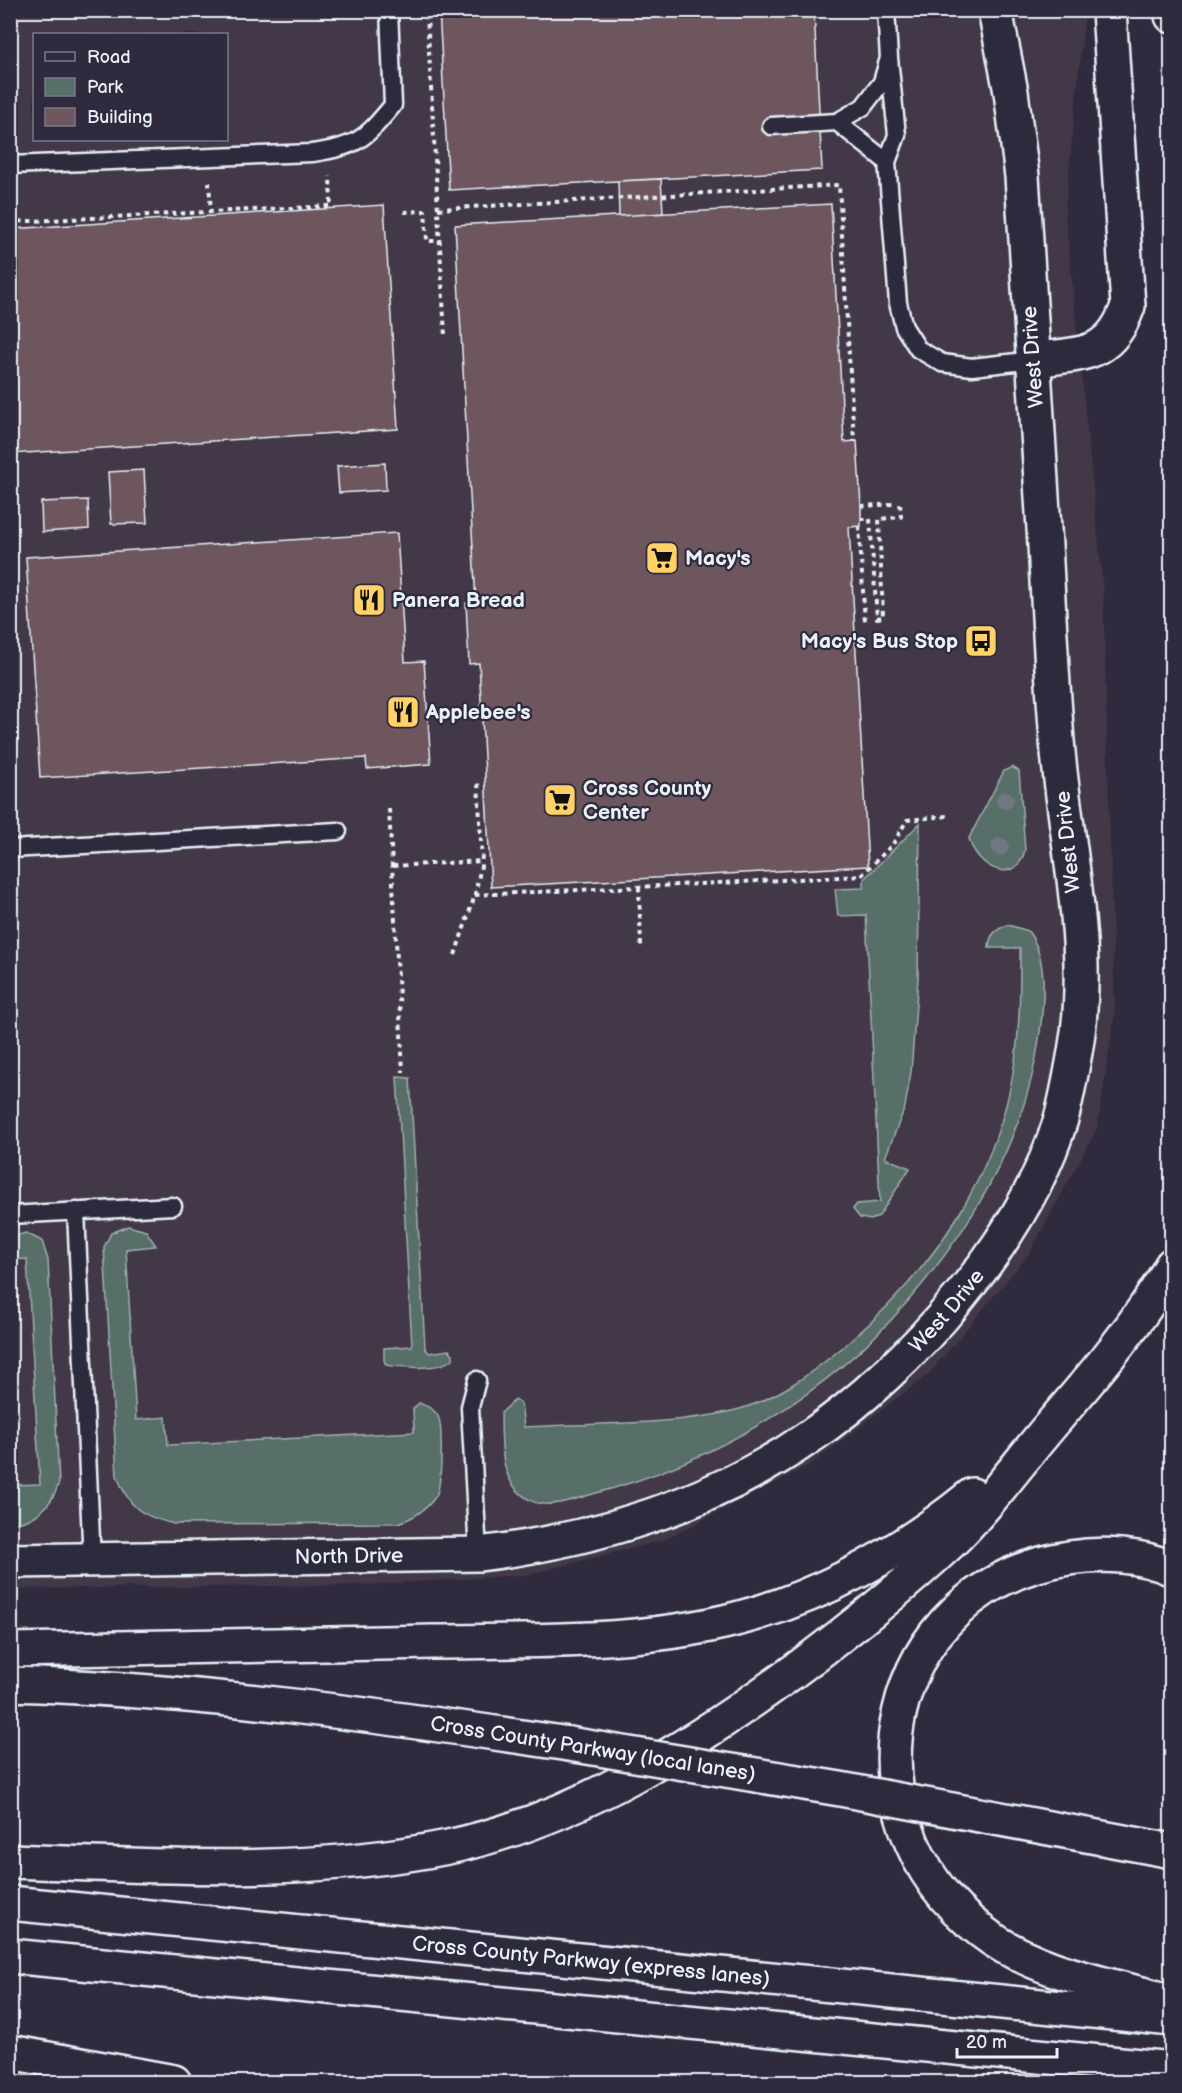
<svg xmlns="http://www.w3.org/2000/svg" width="1182" height="2093" font-family="'Balsamiq Sans',sans-serif">
  <style>
    .built { fill: #423747; fill-rule: evenodd }
    .green { fill: #586e69; stroke: #a0b0b0; stroke-width: 1.5 }
    .building { fill: #6d565d; stroke: #e8f1f8; stroke-width: 1.5 }
    .lines { fill: none; stroke-linecap: round; stroke-linejoin: round }
    .lane-casing { stroke: #e8f1f8; stroke-width: 21 }
    .street-casing { stroke: #e8f1f8; stroke-width: 38 }
    .secondary-casing { stroke: #e8f1f8; stroke-width: 38 }
    .highway-casing { stroke: #e8f1f8; stroke-width: 38 }
    .path { stroke: #e8f1f8; stroke-width: 4; stroke-dasharray: 4.5 4.5; stroke-linecap: butt }
    .lane { stroke: #2f2a3d; stroke-width: 16 }
    .street { stroke: #2f2a3d; stroke-width: 33 }
    .secondary { stroke: #2f2a3d; stroke-width: 33 }
    .highway { stroke: #2f2a3d; stroke-width: 33 }
    .highway-bridge-casing { stroke: #e8f1f8; stroke-width: 38; stroke-linecap: butt }
    .highway-bridge { stroke: #2f2a3d; stroke-width: 33 }
    .tree { fill: #717781 }
    .labels { text-anchor: middle; dominant-baseline: central; stroke-width: 4.5; stroke-linejoin: round; paint-order: stroke }
    .street-label { font-size: 21px; fill: #e8f1f8; stroke: #2f2a3d }
    .poi-label { font-size: 21px; font-weight: bold; fill: #e8f1f8; stroke: #2f2a3d; text-anchor: start }
  </style>
  <rect width="100%" height="100%" fill="#2f2a3d"/>
  <filter id="ink" filterUnits="userSpaceOnUse"><feTurbulence type="fractalNoise" baseFrequency=".0167" numOctaves="2"/><feDisplacementMap in="SourceGraphic" scale="12" xChannelSelector="R" yChannelSelector="G"/><feConvolveMatrix kernelMatrix="1 2 1 2 8 2 1 2 1" color-interpolation-filters="sRGB"/></filter>
  <g filter="url(#ink)">
    <path class="built" d="M10 11H1085L1065 211 1103 587 1115 1013 1097 1129 1029 1254 929 1374 811 1464 664 1540 526 1575 370 1585 11 1589ZM34 34H226V140H34Z"/>
    <path class="green" d="M1012 767 1019 771 1025 850C1016 889 975 866 969 838L1004 771Z
      M920 823 918 978 911 1072 905 1107 885 1158 910 1168 879 1216 871 1220 860 1218 853 1209 857 1204 880 1202 866 915 838 916 835 889 864 888V879Z
      M1008 925 1028 931C1048 957 1044 1001 1040 1032 1027 1135 975 1224 908 1301 827 1396 713 1462 593 1494 574 1499 546 1511 528 1499 498 1481 502 1443 501 1413L515 1400 521 1403 524 1427C590 1423 669 1426 732 1411 776 1401 814 1371 848 1343 933 1270 999 1174 1015 1061 1020 1024 1020 986 1020 948H989C989 935 996 929 1008 925Z
      M397 1077 410 1078 425 1348 429 1353 449 1350 453 1354V1359C437 1371 411 1367 392 1366L386 1365 384 1360V1348L412 1346Z
      M128 1226 146 1231 156 1246 126 1249 136 1420 166 1417 168 1445 414 1432 413 1409 419 1403C426 1406 434 1408 438 1416 443 1427 442 1485 436 1496 427 1509 414 1518 398 1523L174 1524C141 1516 129 1508 117 1476L104 1247 111 1233Z
      M26 1233 42 1241 48 1260 59 1483C51 1507 36 1521 11 1524V1513L13 1512 12 1485 40 1484 27 1259 11 1260V1237Z"/>
    <path class="building" d="M439 10H814L822 170 449 190Z
      M661 179 663 213 619 216 618 181Z
      M831 204 844 442 857 441 861 506V526L849 527 868 866 491 887 479 663 469 664 466 603H476L455 225Z
      M384 205 398 429 10 454V229Z
      M385 463 386 490 339 493 337 466Z
      M144 470 147 523 111 524 108 472Z
      M88 500 89 529 42 532 41 502Z
      M397 533 405 662 424 661 431 764 367 769 366 758 40 778 26 557Z"/>
    <g class="lines">
      <g class="lane-casing">
        <path id="lane" d="M889 58 897 135 887 162 898 303 904 327 918 349 942 363 972 367 1034 360
          M837 122 887 162
          M771 126 837 122 863 107 882 82 889 58 886 10
          M10 165 312 153C357 147 365 139 393 105L389 10
          M10 849 338 831
          M76 1211 92 1561
          M10 1215 173 1206
          M477 1380 470 1407 478 1554"/>
      </g>
      <g class="street-casing">
        <g id="street">
          <path id="s1" d="M10 1561 478 1554C592 1541 713 1504 808 1438 910 1369 1025 1238 1061 1119 1067 1097 1071 1074 1075 1052 1093 954 1067 849 1058 752 1052 683 1049 614 1045 545 1037 422 1029 299 1022 176L1011 92 995 10"/>
        </g>
      </g>
      <g class="secondary-casing">
        <path id="secondary" d="M1171 10 1172 16
          M1034 360C1081 353 1110 358 1128 306L1109 10"/>
      </g>
      <g class="highway-casing">
        <g id="highway">
          <path d="M1172 1569C1141 1554 1102 1553 1069 1558 881 1586 834 1817 981 1931 1033 1972 1109 1984 1172 2002"/>
          <path d="M10 1650C151 1647 291 1645 431 1642 537 1640 651 1645 754 1614 834 1590 907 1548 972 1495"/>
          <path d="M10 1684C198 1690 384 1716 569 1744"/>
          <path d="M10 1861C156 1866 305 1876 448 1847 576 1820 690 1747 794 1671 848 1631 901 1589 950 1543 986 1508 1017 1465 1050 1426 1093 1376 1139 1323 1172 1265"/>
          <path id="s2" d="M10 1903 1172 2019"/>
          <path d="M10 1956 1172 2069"/>
          <path d="M10 2052 174 2082"/>
        </g>
      </g>
      <path class="path" d="M427 15 445 336
        M209 182 211 212
        M438 209 839 185 854 441
        M404 212 425 211 427 241H441
        M10 222 331 206 330 176
        M861 506 894 504
        M861 519H870L877 618 883 617 879 519 901 517 900 503
        M859 526 865 623
        M389 809 403 1072
        M393 866 482 861
        M639 887 641 946
        M475 895 861 876 893 844 907 820 947 816
        M455 955 475 895 482 861 478 781"/>
      <use href="#lane" class="lane"/>
      <use href="#street" class="street"/>
      <use href="#secondary" class="secondary"/>
      <use href="#highway" class="highway"/>
      <g class="highway-bridge-casing">
        <path id="highway-bridge" d="M569 1744 840 1789 1172 1851"/>
      </g>
      <use href="#highway-bridge" class="highway-bridge"/>
    </g>
    <g class="tree">
      <circle cx="1005" cy="800" r="9"/>
      <circle cx="1000" cy="847" r="9"/>
    </g>
  </g>
  <defs>
    <g id="supermarket-square" transform="scale(1.725)"><rect x="-9" y="-9" width="18" height="18" rx="4" fill="#ffd166" stroke="#2f2a3d"/><path d="M-6-5.5h2.5l.6 2H6L4.5 2H-2.5L-4.4-4H-6ZM-1.5 3.2a1.3 1.3 0 1 0 .1 0ZM3 3.2a1.3 1.3 0 1 0 .1 0Z" fill="#111"/></g>
    <g id="restaurant-square" transform="scale(1.725)"><rect x="-9" y="-9" width="18" height="18" rx="4" fill="#ffd166" stroke="#2f2a3d"/><path d="M-5-6h1v4h1v-4h1v4h1v-4h1v5L-1.5 .5V6h-2V.5L-5-1ZM5-6V6H3V1.5H1.5Q1.5-4 5-6Z" fill="#111"/></g>
    <g id="bus-square" transform="scale(1.725)"><rect x="-9" y="-9" width="18" height="18" rx="4" fill="#ffd166" stroke="#2f2a3d"/><path d="M-5-6H5V4H4V6H2V4H-2V6H-4V4H-5ZM-3.5-4V0h7V-4ZM-3.5 1.2v1.5H-2V1.2ZM2 1.2v1.5H3.5V1.2Z" fill="#111"/></g>
  </defs>
  <g fill-rule="evenodd">
    <use href="#supermarket-square" x="662" y="558"/>
    <use href="#restaurant-square" x="369" y="600"/>
    <use href="#bus-square" x="981" y="641"/>
    <use href="#restaurant-square" x="403" y="712"/>
    <use href="#supermarket-square" x="560" y="800"/>
  </g>
  <g class="labels">
    <g class="street-label">
      <text transform="translate(1033 357) rotate(-94)">West Drive</text>
      <text transform="translate(1068 842) rotate(-96)">West Drive</text>
      <text stroke="none"><textPath href="#s1" startOffset="1010">West Drive</textPath></text>
      <text stroke="none"><textPath href="#s1" startOffset="339">North Drive</textPath></text>
      <text transform="translate(593 1749) rotate(9)">Cross County Parkway (local lanes)</text>
      <text stroke="none"><textPath href="#s2" startOffset="584">Cross County Parkway (express lanes)</textPath></text>
    </g>
    <g class="poi-label">
      <text x="685" y="558">Macy's</text>
      <text x="392" y="600">Panera Bread</text>
      <text x="958" y="641" text-anchor="end">Macy's Bus Stop</text>
      <text x="426" y="712">Applebee's</text>
      <text x="583" y="788">Cross County<tspan x="583" dy="24">Center</tspan></text>
    </g>
  </g>
  <rect width="1182" height="2093" fill="none" stroke="#2f2a3d" stroke-width="36"/>
  <rect x="18" y="18" width="1146" height="2057" fill="none" stroke="#e8f1f8" stroke-width="2" filter="url(#ink)"/>
  <rect x="33" y="33" width="195" height="108" fill="#2f2a3d" stroke="#797a88" stroke-width="1.5"/>
  <rect x="45" y="52" width="30" height="9" fill="#2f2a3d" stroke="#797a88" stroke-width="1.5"/>
  <text x="87" y="63" font-size="18" fill="#e8f1f8">Road</text>
  <rect x="45" y="78" width="30" height="18" fill="#586e69" stroke="#797a88" stroke-width="1.5"/>
  <text x="87" y="93" font-size="18" fill="#e8f1f8">Park</text>
  <rect x="45" y="108" width="30" height="18" fill="#6d565d" stroke="#797a88" stroke-width="1.5"/>
  <text x="87" y="123" font-size="18" fill="#e8f1f8">Building</text>
  <path d="M957 2048v9h100v-9" fill="none" stroke="#e8f1f8" stroke-width="3"/>
  <text x="966" y="2048" font-size="18" fill="#e8f1f8" stroke="#2f2a3d" stroke-width="4.5" paint-order="stroke">20 m</text>
</svg>
